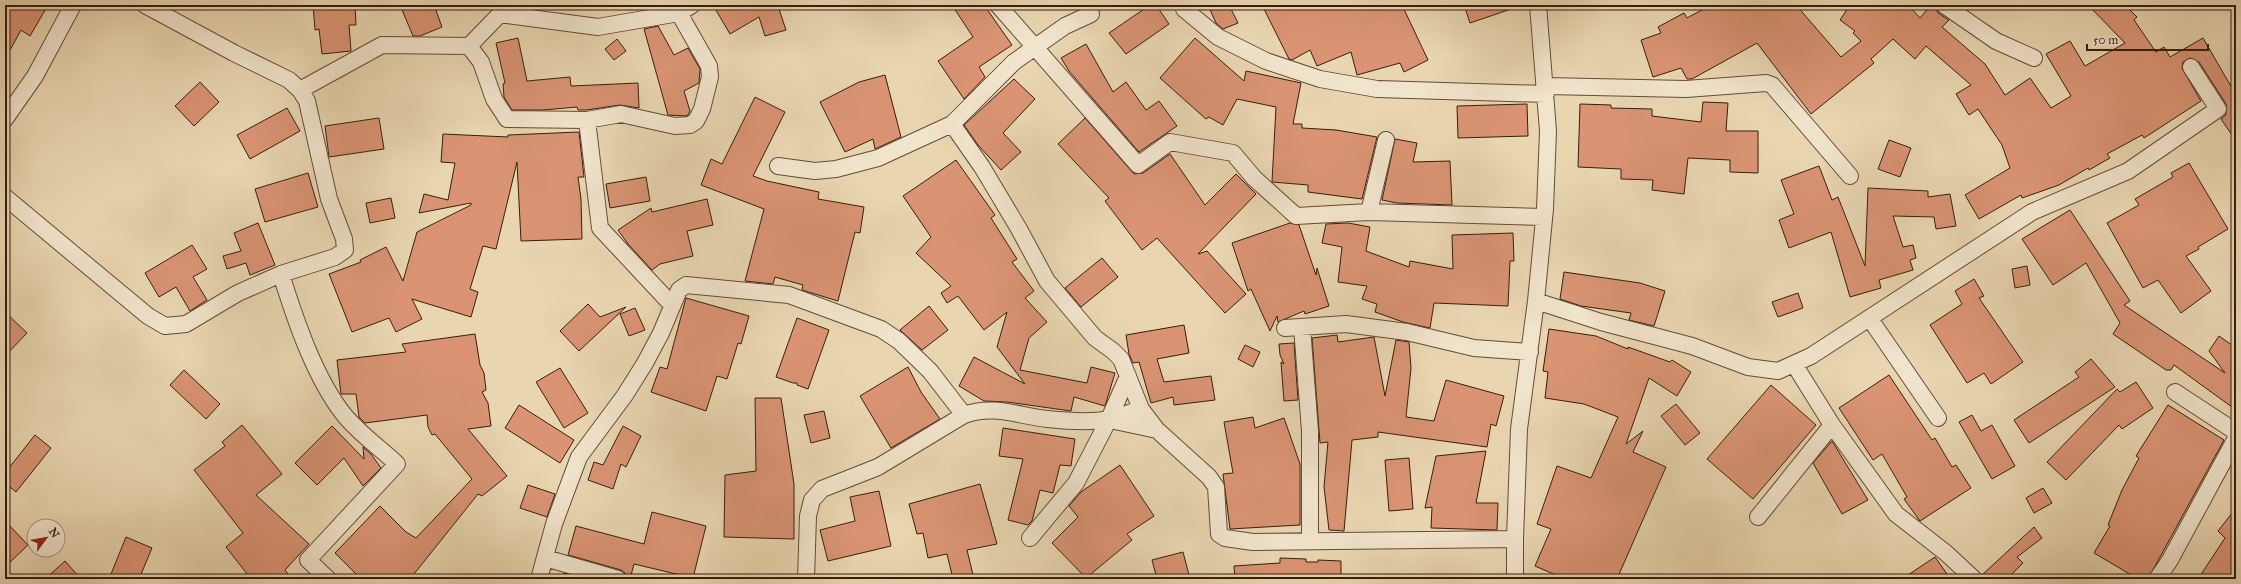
<svg xmlns="http://www.w3.org/2000/svg" width="2241" height="584" font-family="'IM FELL Great Primer',serif">
  <style>
    .building { fill: #da9474; stroke: #371d0d }
    .lines { fill: none; stroke-linecap: round; stroke-linejoin: round }
    .street-casing { stroke: #644b36; stroke-width: 18 }
    .street { stroke: #f1e4cc; stroke-width: 16 }
  </style>
  <rect width="100%" height="100%" fill="#e9d6b1"/>
  <filter id="stains"><feTurbulence type="fractalNoise" baseFrequency=".005" numOctaves="4"/><feColorMatrix values="0 0 0 0 .2 0 0 0 0 .09 0 0 0 0 .02 0 0 0 .5 -.17"/></filter>
  <radialGradient id="worn" r=".72"><stop offset=".6" stop-color="#630" stop-opacity="0"/><stop offset="1" stop-color="#630" stop-opacity=".3"/></radialGradient>
  <path class="building" d="M5 5H48L30 36 21 30 5 59Z
    M313 5H355L356 25H349L351 51 322 54 319 29 315 30Z
    M400 5H434L442 27 420 36H413Z
    M713 5H780L778 6 786 30 765 36 759 17 730 34Z
    M952 5H984L1012 45 979 67 985 77 964 99 938 61 973 37Z
    M1150 5H1156L1169 24 1126 54 1109 33Z
    M1208 5H1229L1238 23 1223 29 1216 23Z
    M1262 5H1283L1285 10 1296 5H1402L1428 60 1404 72 1400 63 1357 75 1351 52 1317 66 1310 50 1292 60 1289 59Z
    M1464 5H1516L1517 7 1470 23Z
    M1711 5H1796L1841 57 1861 41 1853 33 1855 31 1840 20 1850 5H1908L1920 18 1931 5H1935L1938 13 1949 20 1942 27 1985 64 2005 95 2030 78 2051 108 2071 96 2046 54 2070 41 2085 66 2125 43 2088 5H2125L2137 17 2134 20 2156 52 2164 47 2170 57 2203 38 2236 95V141L2221 119 2226 115V104L2199 62 2190 58 2183 62 2182 68 2201 101 2144 138 2142 135 2107 154 2110 158 2089 170 2088 168 2059 185 2022 198 2021 195 1979 219 1965 195 2010 168 2002 145 1978 109 1969 115 1956 94 1971 85 1926 46 1915 59 1893 39 1871 59 1874 63 1811 114 1757 43 1692 79H1687L1681 68 1653 77 1641 40 1661 33 1658 27 1684 13 1687 18Z
    M658 26 674 55 688 48 700 69 699 83 684 91 690 111 687 116 668 115 644 29Z
    M518 38 527 81 570 77 571 86 638 83 639 108 620 105 586 110H578L577 107 543 110H512L504 97 503 84 505 83 496 43Z
    M1195 38 1244 81 1246 71 1301 83 1293 124H1302V128L1336 130 1377 137 1362 199 1308 192V185L1272 182 1276 107 1237 99 1223 125 1209 117 1206 119 1160 78Z
    M617 39 626 51 614 60 605 49Z
    M1086 44 1113 92 1126 82 1146 110 1159 101 1177 126 1139 152 1069 71 1061 58Z
    M885 75 901 137 875 149 873 139 845 152 820 102 859 82Z
    M1014 79 1035 99 1003 133 1021 152 1001 170 978 145 964 125Z
    M200 82 219 102 194 126 175 106Z
    M755 97 785 112 753 176 767 181 819 192 818 199 864 207 860 233 855 232 838 301 802 290 803 285 775 277 773 284 745 281 764 209 701 185 711 159 722 164Z
    M1703 102 1728 103 1726 131H1758V173L1730 172V160L1688 158 1684 194 1652 190 1653 180 1621 179V169L1578 167 1580 104 1611 105V108L1652 109V116L1701 122Z
    M1527 104 1528 136 1458 138 1457 106Z
    M287 108 300 131 250 159 237 135Z
    M379 118 384 149 329 157 325 126Z
    M1085 118 1134 174 1143 173 1170 154 1205 205 1236 174 1256 194 1198 254 1207 251 1246 294 1225 313 1157 238 1142 250 1105 201 1109 198 1058 144Z
    M579 132 584 177H578L581 199 582 239 521 241 517 162 496 249 483 246 470 289 478 292 471 317 412 299 422 319 396 332 389 318 352 332 329 274 361 262 360 260 386 247 403 281 417 232 471 205V203L419 213 424 194 448 200 455 163 441 162 443 134 508 137V135Z
    M1395 139 1417 143 1413 162 1450 161 1452 205 1397 203 1382 200Z
    M1889 140 1911 148 1900 177 1878 169Z
    M956 160 995 215 991 218 1017 259 1012 262 1034 291 1025 298 1047 322 1029 338 1020 370 1087 383 1091 367 1115 373 1105 406 1074 397 1071 411 1007 402 984 401 959 386 974 357 1025 384 997 347 1007 312 984 330 958 296 947 303 941 293 951 286 916 253 931 237 903 196Z
    M2189 163 2228 229 2198 247 2199 249 2186 256 2211 291 2181 313 2158 280 2143 288 2107 223 2139 205 2135 199 2173 177 2171 173Z
    M1819 166 1832 200 1838 197 1865 266 1868 188 1928 191V197L1950 194 1956 226 1936 229 1934 217 1893 216 1903 247 1913 245 1916 258 1910 260 1913 270 1879 280 1881 288 1850 297 1831 232 1789 248 1779 220 1794 214 1781 180Z
    M308 173 318 207 265 222 255 189Z
    M646 177 650 201 610 208 606 184Z
    M391 198 395 218 370 223 366 203Z
    M707 199 713 225 687 231 693 256 660 264 652 270 628 244 618 230 651 208 652 212Z
    M2070 210 2130 301 2124 305 2225 373 2209 351 2219 336 2236 348V410L2174 365 2171 370H2166L2113 334 2120 323 2086 263 2053 285 2022 239Z
    M258 223 275 265 250 275 246 263 227 269 223 256 241 251 234 233Z
    M1290 223 1299 225 1316 275 1317 268 1329 306 1305 314 1304 311 1278 322 1277 316 1270 331 1251 289 1248 291 1232 243Z
    M1348 223 1370 227 1366 251 1409 267 1410 261 1453 269 1452 235 1513 233 1514 261H1510L1508 306 1434 303 1430 328 1403 322 1375 312 1377 304 1362 299 1367 286 1338 282 1342 247 1322 243 1326 224Z
    M192 245 207 269 193 277 207 300 190 311 176 287 159 297 145 273Z
    M1102 258 1118 277 1081 307 1065 288Z
    M2027 266 2030 285 2015 288 2012 269Z
    M1564 272 1640 283 1665 291 1654 326 1629 320 1631 313 1581 306 1560 299Z
    M1974 279 1984 296 1979 298 2023 362 1991 384 1984 373 1967 383 1930 325 1962 304 1955 291Z
    M1798 293 1803 308 1778 317 1772 302Z
    M686 298 749 316 741 344 738 343 727 379 717 376 706 411 651 392 660 367 667 369Z
    M588 304 600 317 626 307 579 351 560 331Z
    M929 306 948 330 922 350 900 330Z
    M635 308 645 330 629 336 620 314Z
    M5 312 27 333 5 356Z
    M797 318 829 330 808 389 797 385V383H793L776 377Z
    M1184 325 1189 353 1157 359 1164 382 1211 376 1215 400 1174 405 1173 397 1151 403 1139 362 1133 363 1129 354 1126 335Z
    M1549 329 1596 336 1628 349V347L1670 362 1672 360 1691 372 1677 396 1649 378 1626 444 1643 431 1633 452 1666 467 1617 579H1565L1535 566 1551 529 1537 524 1557 466 1591 478 1618 417 1584 404 1545 398 1548 372 1543 371Z
    M475 334 480 365 484 373 486 390 482 392 488 403 491 426 468 429 507 476 482 496 478 494 410 579H361L335 553 380 506 406 532 416 538 472 479 435 434 432 435 428 427 427 415 365 423 359 417 356 394H341L337 360 406 352 402 344Z
    M1337 335 1338 342 1374 337 1385 396 1396 340 1409 342 1411 368 1406 417 1434 421 1446 380 1504 396 1496 426 1491 424 1487 447 1378 432V437L1352 440 1344 531 1329 530 1324 487 1328 442 1320 443 1312 338Z
    M1294 343 1298 400 1284 401 1281 362 1284 364 1280 355 1279 344Z
    M1245 345 1260 352 1253 367 1238 359Z
    M2091 359 2115 387 2029 443 2014 420 2079 377 2075 372Z
    M908 367 921 392 940 419 891 448 860 396Z
    M560 368 588 413 564 428 536 382Z
    M184 370 220 404 206 419 170 385Z
    M1889 375 1932 440 1935 438 1952 467 1956 465 1971 488 1920 521 1904 499 1907 497 1882 454 1873 460 1839 408Z
    M2136 382 2153 408 2122 429 2119 425 2066 480 2047 462 2117 389 2120 392Z
    M1771 385 1816 425 1753 499 1707 459Z
    M755 398H781L794 484V539L724 537 725 475 756 471Z
    M1676 404 1700 433 1685 445 1661 416Z
    M519 405 574 440 560 463 505 428Z
    M2168 405 2224 440 2148 579H2138L2094 553 2110 526 2108 525 2122 490 2139 458 2136 456Z
    M824 411 830 438 811 443 804 415Z
    M1972 415 1981 431 1992 425 2015 466 1992 479 1959 422Z
    M1253 417 1255 428 1284 418 1300 464V525L1230 529 1223 474 1233 473 1224 422Z
    M242 425 282 474 256 495 309 544 285 570 292 579H251L226 547 243 533 194 470 225 446 222 442Z
    M332 426 364 459 363 447 371 454 381 468 363 486 344 458 317 485 295 463Z
    M623 426 641 436 626 467 621 464 613 489 588 480 594 462 603 465Z
    M1003 428 1075 439 1071 466 1060 465 1053 493 1040 490 1032 521 1028 525 1008 520 1023 459 999 456Z
    M35 435 51 448 16 492 5 483V473Z
    M1832 441 1868 500 1842 514 1813 463Z
    M1486 451 1476 503H1498L1497 530 1431 528 1432 507 1425 508 1436 456Z
    M1409 458 1413 509 1389 511 1385 460Z
    M1120 465 1154 516 1127 534 1132 540 1086 578 1052 543 1078 517 1069 506 1081 492Z
    M980 484 997 544 967 550 974 579H953L947 554 928 558 923 533 917 534 909 504Z
    M528 485 555 494 547 517 520 508Z
    M2043 488 2052 503 2034 513 2026 498Z
    M879 491 891 546 828 561 820 530 855 521 850 497Z
    M2236 508V579H2198L2225 538 2218 531Z
    M652 512 706 526 693 578 634 564 630 579H627L625 573 621 570 568 555 576 526 644 544Z
    M5 521 28 545 5 567Z
    M2034 527 2042 538 2017 557 2023 563 2007 579H1983L1982 575Z
    M126 537 152 548 139 579H109Z
    M1183 552 1190 579H1157L1152 560Z
    M1935 557 1947 574 1939 579H1902Z
    M1280 558 1306 559V562H1318V560L1341 561V579H1235L1234 566 1280 563Z
    M65 561 81 579H45Z
    M564 573 584 579H562Z"/>
  <g class="lines">
    <g class="street-casing">
      <path id="street" d="M998 5 1138 165 1170 142 1233 153 1254 178 1296 216 1369 212
        M1944 5 1996 41 2034 58
        M1184 9 1218 37 1266 61 1320 79 1377 89 1546 94
        M469 46 481 62 494 99 507 119 587 120 621 114 675 126 690 125 696 121 702 109 710 77 709 66 679 13
        M1546 86 1686 89 1766 83 1772 85 1850 176
        M300 90 382 45 469 46 500 14 598 27 679 13 692 5
        M5 119 35 76 73 5
        M587 120 600 228 672 305
        M952 124 982 167 1019 229 1047 281 1095 338 1113 351 1121 359 1141 409 1157 430 1209 477 1216 487 1219 534 1225 538 1253 542 1515 539
        M1386 140 1369 212 1544 217
        M778 166 815 171 836 169 878 158 952 124 1014 62 1065 26 1091 14
        M5 197 148 316 165 326 186 324 238 293 281 274 335 257 345 250 344 239 329 199 307 101 300 90 289 80 234 53 145 5
        M281 274C295 319 315 379 345 416 360 434 380 448 397 464L308 560 328 579
        M1536 301 1601 322 1692 346 1748 367 1778 371 1811 356 2032 212 2128 171 2218 109 2191 67
        M1870 319 1938 418
        M1302 327 1310 431V541
        M1285 328 1346 324 1407 332 1474 348 1530 352
        M1794 364 1832 425 1896 514 1946 553 1974 579
        M2175 392 2236 432
        M1110 420 1157 430
        M1758 517 1832 425
        M1030 538 1076 483 1109 419 1128 376
        M545 558 618 579
        M539 579 554 524 579 457 625 395 645 363 661 333 679 290 686 285 789 295 881 329 899 341 930 371 964 415
        M806 579 808 516 812 500 822 489 878 467 964 415C994 404 1018 416 1048 419 1067 421 1090 423 1109 419 1120 417 1131 412 1141 409
        M1515 579V539L1519 429 1536 301 1545 209 1548 131 1538 5
        M2157 579 2170 560 2236 438"/>
    </g>
    <use href="#street" class="street"/>
  </g>
  <rect width="2241" height="584" fill="none" stroke="#e9d6b1" stroke-width="20"/>
  <rect x="6" y="6" width="2229" height="572" fill="none" stroke="#371d0d" stroke-width="2"/>
  <rect x="10" y="10" width="2221" height="564" fill="none" stroke="#371d0d"/>
  <g transform="translate(46 538) rotate(58)"><circle r="19" fill="#f1e4cc" stroke="#a79480"/>
  <path d="M0-3L7 15L0 10L-7 15Z" fill="#8f2418"/>
  <text y="-6" font-size="11" font-weight="bold" text-anchor="middle" fill="#371d0d">N</text>
  </g>
  <path d="M2087 44v6h121v-6" fill="none" stroke="#371d0d" stroke-width="2"/>
  <text x="2093" y="44" font-size="12" fill="#371d0d" stroke="#f1e4cc" stroke-width="3" paint-order="stroke">50 m</text>
  <rect width="100%" height="100%" filter="url(#stains)"/>
  <rect width="100%" height="100%" fill="url(#worn)"/>
</svg>
